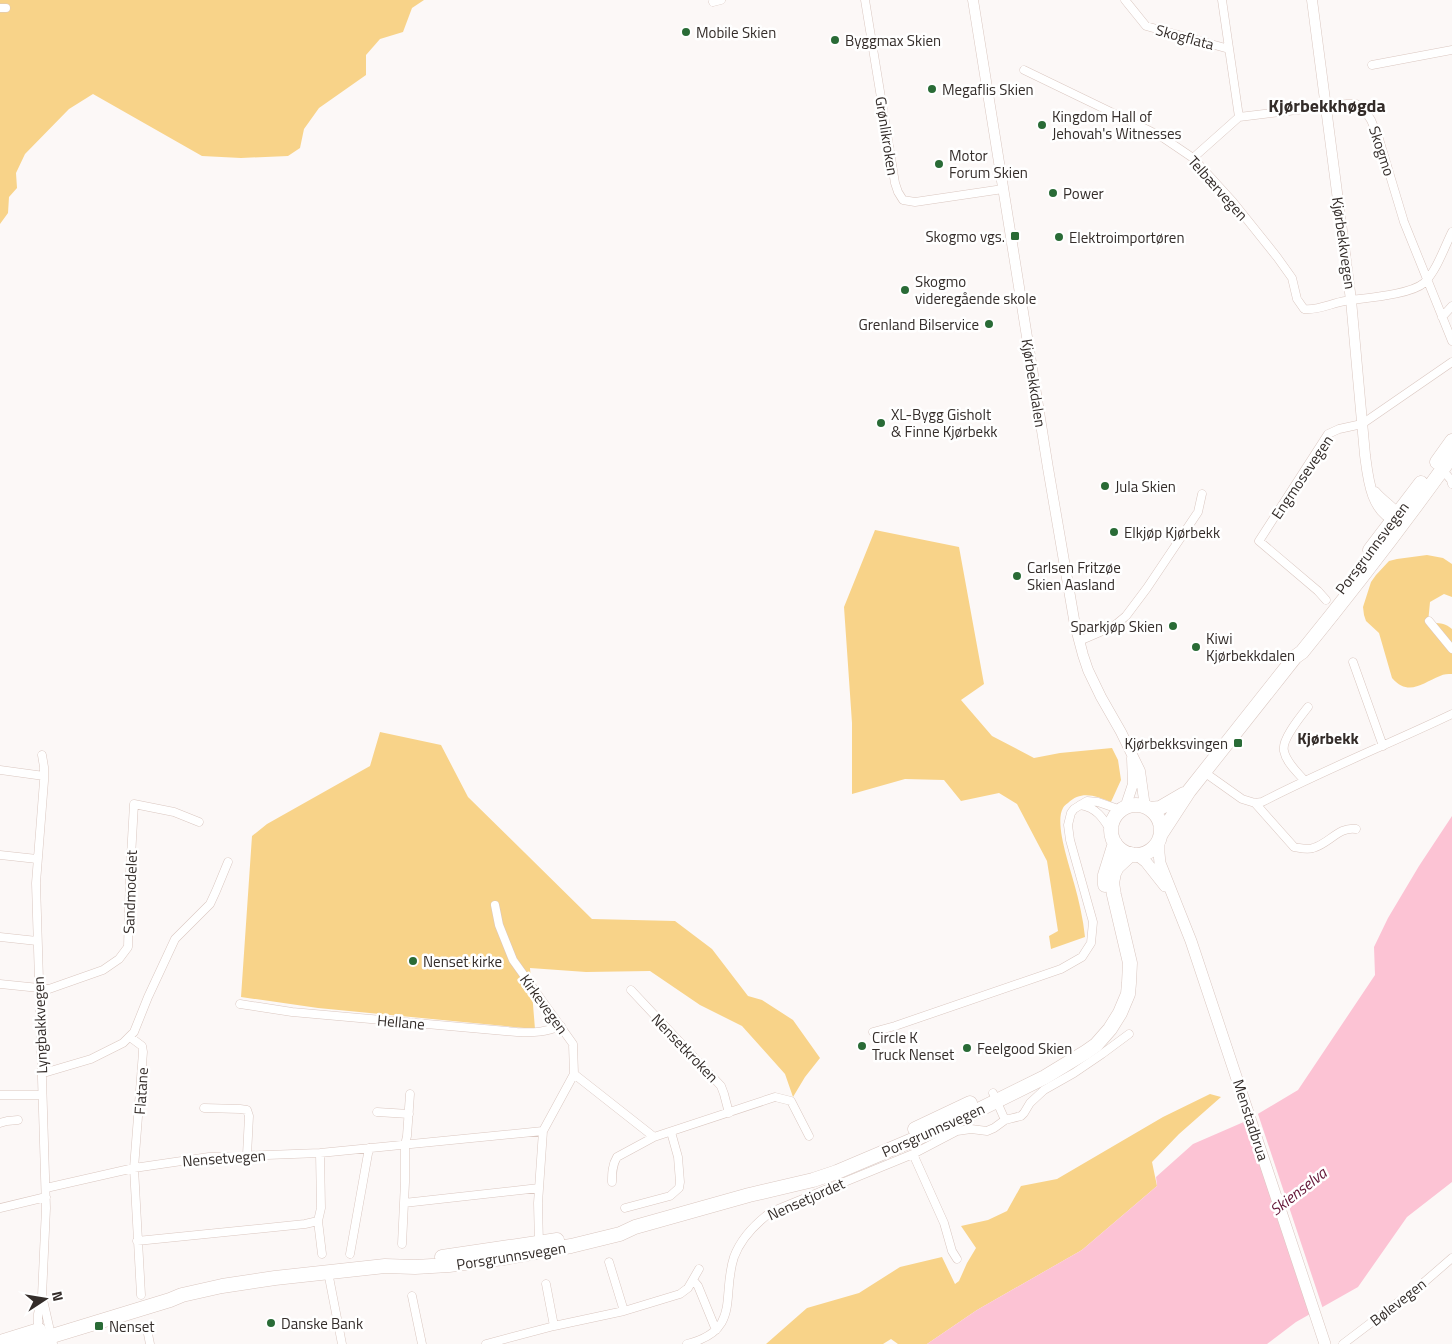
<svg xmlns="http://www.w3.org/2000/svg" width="1452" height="1344" font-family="'Titillium Web',sans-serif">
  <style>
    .green { fill: #f8d389 }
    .water { fill: #fcc3d4 }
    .pier { fill: #fcf8f7 }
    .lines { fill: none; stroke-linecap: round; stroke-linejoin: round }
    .street-casing { stroke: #dac7c0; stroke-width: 9 }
    .secondary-casing { stroke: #dac7c0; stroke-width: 11 }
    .primary-casing { stroke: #dac7c0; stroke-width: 12 }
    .highway-casing { stroke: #dac7c0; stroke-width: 15 }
    .street { stroke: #fff; stroke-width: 8 }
    .secondary { stroke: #fff; stroke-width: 10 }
    .primary { stroke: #fff; stroke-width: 11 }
    .highway { stroke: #fff; stroke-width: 14 }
    .poi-dot { fill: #296b36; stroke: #fff; stroke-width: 2 }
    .labels { text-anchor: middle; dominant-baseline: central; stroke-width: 5; stroke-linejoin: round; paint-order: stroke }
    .poi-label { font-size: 15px; fill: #342d2a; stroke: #fff; text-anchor: start }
    .street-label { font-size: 15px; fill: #342d2a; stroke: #fff }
    .neighbourhood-label { font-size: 16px; font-weight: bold; fill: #342d2a; stroke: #fff }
    .water-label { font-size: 16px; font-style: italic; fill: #601234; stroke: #fff }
    .quarter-label { font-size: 18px; font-weight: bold; fill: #342d2a; stroke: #fff }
  </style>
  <rect width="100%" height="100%" fill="#fcf8f7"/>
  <path class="green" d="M0 0H424L412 8 403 32 380 39 366 55V75L319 108 304 129 300 148 288 156 241 158 202 156 93 94 69 109 25 154 16 173 17 188 9 197 8 213 0 224Z
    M875 530 959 547 984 684 961 700 992 736 1034 758 1060 753 1112 748 1118 760 1121 780 1111 802C1096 796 1081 790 1068 803 1066 804 1064 806 1063 808 1054 823 1070 867 1074 883 1079 901 1083 918 1085 937L1051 949 1049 936 1058 931 1047 861 1017 804 999 793 961 801 944 780 905 779 852 794V723L844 607Z
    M1427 555 1443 558 1452 564V597L1444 594 1430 602 1428 623C1438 623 1444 622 1452 629V674C1448 674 1444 674 1440 676 1422 683 1409 697 1392 678L1379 633 1366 621 1364 615 1363 607 1371 582 1376 575 1389 561 1397 559Z
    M380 732 441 745 468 797 592 919 675 921 712 949 748 996 762 1000 793 1020 820 1058 805 1077 793 1097 785 1074 742 1026 700 1005 650 971 586 972 530 968 535 1029 318 1008 241 997 252 836 267 824 370 766Z
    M1210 1094 1221 1097 1179 1134 1152 1162 1157 1186 1082 1250 977 1310 927 1344H898L891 1339 883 1344H766L807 1308 859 1293 900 1267 942 1257 955 1284 959 1281 967 1263 976 1248 961 1226 988 1220 1007 1211 1021 1186 1057 1179 1163 1117Z"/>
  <path class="water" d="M1452 816V1182L1407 1217 1358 1287 1296 1322 1267 1344H927L977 1310 1082 1250 1157 1186 1156 1177 1193 1144 1246 1121 1298 1090 1375 975 1374 947 1388 918 1419 866Z"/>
  <path class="pier" d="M1257 1111 1323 1309 1311 1317 1245 1118Z"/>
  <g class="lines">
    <g class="street-casing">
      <path id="street" d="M865 0 895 183 898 192 903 200 915 202 1003 189
        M1125 0 1146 26 1229 49
        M1222 0 1239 117 1347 104H1356L1363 108 1371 120 1379 139 1404 222 1452 341
        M713 2 721 0
        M0 8H6
        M1372 65 1452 50
        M1024 70 1142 127 1162 137 1193 158 1233 202 1277 257 1292 278 1297 299 1304 309C1317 311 1332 303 1345 301 1364 298 1410 295 1424 283 1437 270 1444 248 1452 232
        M1193 158 1239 117
        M1442 317 1452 306
        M1441 468 1451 480 1452 484
        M1326 600 1318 591 1259 541 1328 434 1339 429 1362 424 1452 362
        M1429 621 1452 649
        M1079 641 1114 626 1126 616 1147 588 1198 512 1202 494
        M1353 662 1383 746
        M0 770 44 776
        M1204 772 1242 799 1255 803 1262 802C1324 770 1389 744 1452 714
        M1304 780C1297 772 1286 762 1284 751 1281 740 1301 716 1308 707
        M1255 803 1294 847C1300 848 1307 850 1313 848 1329 844 1339 826 1356 829
        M1080 805C1096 807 1103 818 1111 831
        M0 855 37 859
        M495 905 499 925 513 960 573 1044 574 1074 543 1131 538 1203 539 1245
        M0 937 37 941
        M0 984 49 989 103 970 119 959 128 947 130 874 134 804 174 812 199 822
        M631 990 721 1086 724 1094 729 1113
        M240 1004 292 1012 517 1032C535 1033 545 1032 561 1026
        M873 1032 895 1026 1061 969 1082 957 1091 943 1093 922 1070 840 1068 825 1071 813 1074 809 1087 801 1098 802 1121 810
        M130 1037 142 1046 143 1052 134 1168 141 1295
        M47 1072 91 1059 123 1043 134 1032 148 997 175 939 210 904 216 891 228 862
        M574 1074 654 1137 775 1097 791 1101 809 1136
        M993 1093 1005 1120
        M0 1095H42
        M204 1108 240 1109 247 1110 249 1116 247 1155
        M377 1112 409 1114
        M0 1123 7 1121 18 1120
        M320 1153 321 1208 318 1221 322 1254
        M913 1154 944 1223 952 1251 957 1259
        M612 1182C612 1174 612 1165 617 1157L654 1137
        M46 1188 134 1168 209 1157 320 1153 543 1131
        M404 1203 539 1188
        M0 1208 46 1197
        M625 1208 670 1196 679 1188 680 1182 678 1157 671 1132
        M137 1241 305 1224 318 1221
        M402 1244 405 1182V1145L407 1136 410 1094
        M350 1254 369 1148
        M609 1262 624 1311
        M328 1272 342 1344
        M693 1280 698 1286 716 1330
        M412 1296 422 1344
        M43 1300 53 1344
        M554 1326 624 1311 680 1294 688 1288 699 1269
        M147 1329 150 1344
        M38 1332V1314L42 1296 46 1208 36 883 44 781V767L42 755
        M486 1344 554 1326 546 1284
        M687 1344C742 1330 721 1296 734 1257 741 1238 755 1224 771 1212L913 1154 957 1131 971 1129 987 1131 994 1128 1005 1120 1021 1116 1024 1113 1030 1103 1044 1090 1074 1073 1102 1054 1129 1034
        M1343 1344 1422 1284 1452 1258"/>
    </g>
    <g class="secondary-casing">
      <path id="secondary" d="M973 0 1048 468 1075 625 1083 655 1088 670 1101 697 1121 732 1140 771 1145 807
        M1312 0 1351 300 1365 455C1368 478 1371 513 1397 521
        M1375 492C1384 503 1395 507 1401 519
        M1125 808 1133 784 1132 758"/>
    </g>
    <g class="primary-casing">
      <path id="primary" d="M1159 840V853L1160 863 1191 941 1325 1344
        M1137 855 1146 862 1165 886"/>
    </g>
    <g class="highway-casing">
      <path id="highway" d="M1437 462 1452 441
        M1370 550 1421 483
        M1111 830a25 25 0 1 1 50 0a25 25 0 1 1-50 0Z
        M1150 809 1160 808 1184 794
        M1161 834 1189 791 1295 657 1302 652C1354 588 1404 523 1452 456
        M1105 885V875L1115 843
        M915 1129 970 1103
        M442 1257 557 1240
        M0 1342 39 1330
        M26 1344 170 1300 182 1295 222 1286 275 1278 385 1266 415 1267 449 1265 503 1258 571 1246 620 1234 635 1227 749 1195 813 1180 837 1172 948 1125 1045 1077 1086 1052 1096 1045 1110 1029 1120 1013 1128 994 1129 983 1130 963 1114 895 1112 883 1114 873 1117 867 1131 854"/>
    </g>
    <use href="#street" class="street"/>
    <use href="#secondary" class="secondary"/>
    <use href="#primary" class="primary"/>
    <use href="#highway" class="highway"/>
  </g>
  <g class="poi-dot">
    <circle cx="686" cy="32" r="5"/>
    <circle cx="835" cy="40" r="5"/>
    <circle cx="932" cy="89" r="5"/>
    <circle cx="1042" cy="125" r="5"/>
    <circle cx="939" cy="164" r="5"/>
    <circle cx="1053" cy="193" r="5"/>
    <rect x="1010" y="231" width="10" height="10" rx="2.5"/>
    <circle cx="1059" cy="237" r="5"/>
    <circle cx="905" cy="290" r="5"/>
    <circle cx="989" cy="324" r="5"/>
    <circle cx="881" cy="423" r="5"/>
    <circle cx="1105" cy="486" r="5"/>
    <circle cx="1114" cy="532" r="5"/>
    <circle cx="1017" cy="576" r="5"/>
    <circle cx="1173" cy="626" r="5"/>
    <circle cx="1196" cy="647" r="5"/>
    <rect x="1233" y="738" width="10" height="10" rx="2.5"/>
    <circle cx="413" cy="961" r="5"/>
    <circle cx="862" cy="1046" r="5"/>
    <circle cx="967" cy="1048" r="5"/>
    <circle cx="271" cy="1323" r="5"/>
    <rect x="94" y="1321" width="10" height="10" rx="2.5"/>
  </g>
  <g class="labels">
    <g class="poi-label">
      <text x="696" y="32">Mobile Skien</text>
      <text x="845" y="40">Byggmax Skien</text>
      <text x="942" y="89">Megaflis Skien</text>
      <text x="1052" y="116">Kingdom Hall of<tspan x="1052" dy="17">Jehovah's Witnesses</tspan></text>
      <text x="949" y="155">Motor<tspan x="949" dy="17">Forum Skien</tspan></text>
      <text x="1063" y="193">Power</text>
      <text x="1005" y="236" text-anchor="end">Skogmo vgs.</text>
      <text x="1069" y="237">Elektroimportøren</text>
      <text x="915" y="281">Skogmo<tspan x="915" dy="17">videregående skole</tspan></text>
      <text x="979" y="324" text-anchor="end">Grenland Bilservice</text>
      <text x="891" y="414">XL-Bygg Gisholt<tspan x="891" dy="17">&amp; Finne Kjørbekk</tspan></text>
      <text x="1115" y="486">Jula Skien</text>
      <text x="1124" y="532">Elkjøp Kjørbekk</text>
      <text x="1027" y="567">Carlsen Fritzøe<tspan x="1027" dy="17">Skien Aasland</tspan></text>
      <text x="1163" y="626" text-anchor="end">Sparkjøp Skien</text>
      <text x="1206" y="638">Kiwi<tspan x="1206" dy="17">Kjørbekkdalen</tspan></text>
      <text x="1228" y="743" text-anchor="end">Kjørbekksvingen</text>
      <text x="423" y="961">Nenset kirke</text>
      <text x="872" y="1037">Circle K<tspan x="872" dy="17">Truck Nenset</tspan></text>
      <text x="977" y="1048">Feelgood Skien</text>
      <text x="281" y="1323">Danske Bank</text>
      <text x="109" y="1326">Nenset</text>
    </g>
    <g class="street-label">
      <text transform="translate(1185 37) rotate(15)">Skogflata</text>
      <text transform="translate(887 136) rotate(81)">Grønlikroken</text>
      <text transform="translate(1382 151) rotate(72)">Skogmo</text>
      <text transform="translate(1218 188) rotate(48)">Telbærvegen</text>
      <text transform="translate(1344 243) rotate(82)">Kjørbekkvegen</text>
      <text transform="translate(1034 383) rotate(81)">Kjørbekkdalen</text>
      <text transform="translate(1302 477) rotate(-56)">Engmosevegen</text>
      <text transform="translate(1372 548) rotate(-53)">Porsgrunnsvegen</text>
      <text transform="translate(130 892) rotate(-88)">Sandmodelet</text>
      <text transform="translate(544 1004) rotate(54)">Kirkevegen</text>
      <text transform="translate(401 1022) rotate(5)">Hellane</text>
      <text transform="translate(40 1025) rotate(-92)">Lyngbakkvegen</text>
      <text transform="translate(685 1048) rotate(46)">Nensetkroken</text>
      <text transform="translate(141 1091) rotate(-86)">Flatane</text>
      <text transform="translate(1251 1120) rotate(72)">Menstadbrua</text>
      <text transform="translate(933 1130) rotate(-24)">Porsgrunnsvegen</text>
      <text transform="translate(224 1158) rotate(-4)">Nensetvegen</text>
      <text transform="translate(806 1199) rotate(-24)">Nensetjordet</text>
      <text transform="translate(511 1256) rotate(-9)">Porsgrunnsvegen</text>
      <text transform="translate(1398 1302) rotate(-38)">Bølevegen</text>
    </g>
    <g class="neighbourhood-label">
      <text x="1328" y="738">Kjørbekk</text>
    </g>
    <g class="water-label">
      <text transform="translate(1298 1191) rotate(-38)">Skienselva</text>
    </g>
    <g class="quarter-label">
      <text x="1327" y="105">Kjørbekkhøgda</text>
    </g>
  </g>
  <g transform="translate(45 1299) rotate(78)" stroke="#ffffff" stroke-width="4" paint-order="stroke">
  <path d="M0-4L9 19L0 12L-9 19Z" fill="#342d2a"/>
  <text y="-8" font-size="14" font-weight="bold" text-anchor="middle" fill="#342d2a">N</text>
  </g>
</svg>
